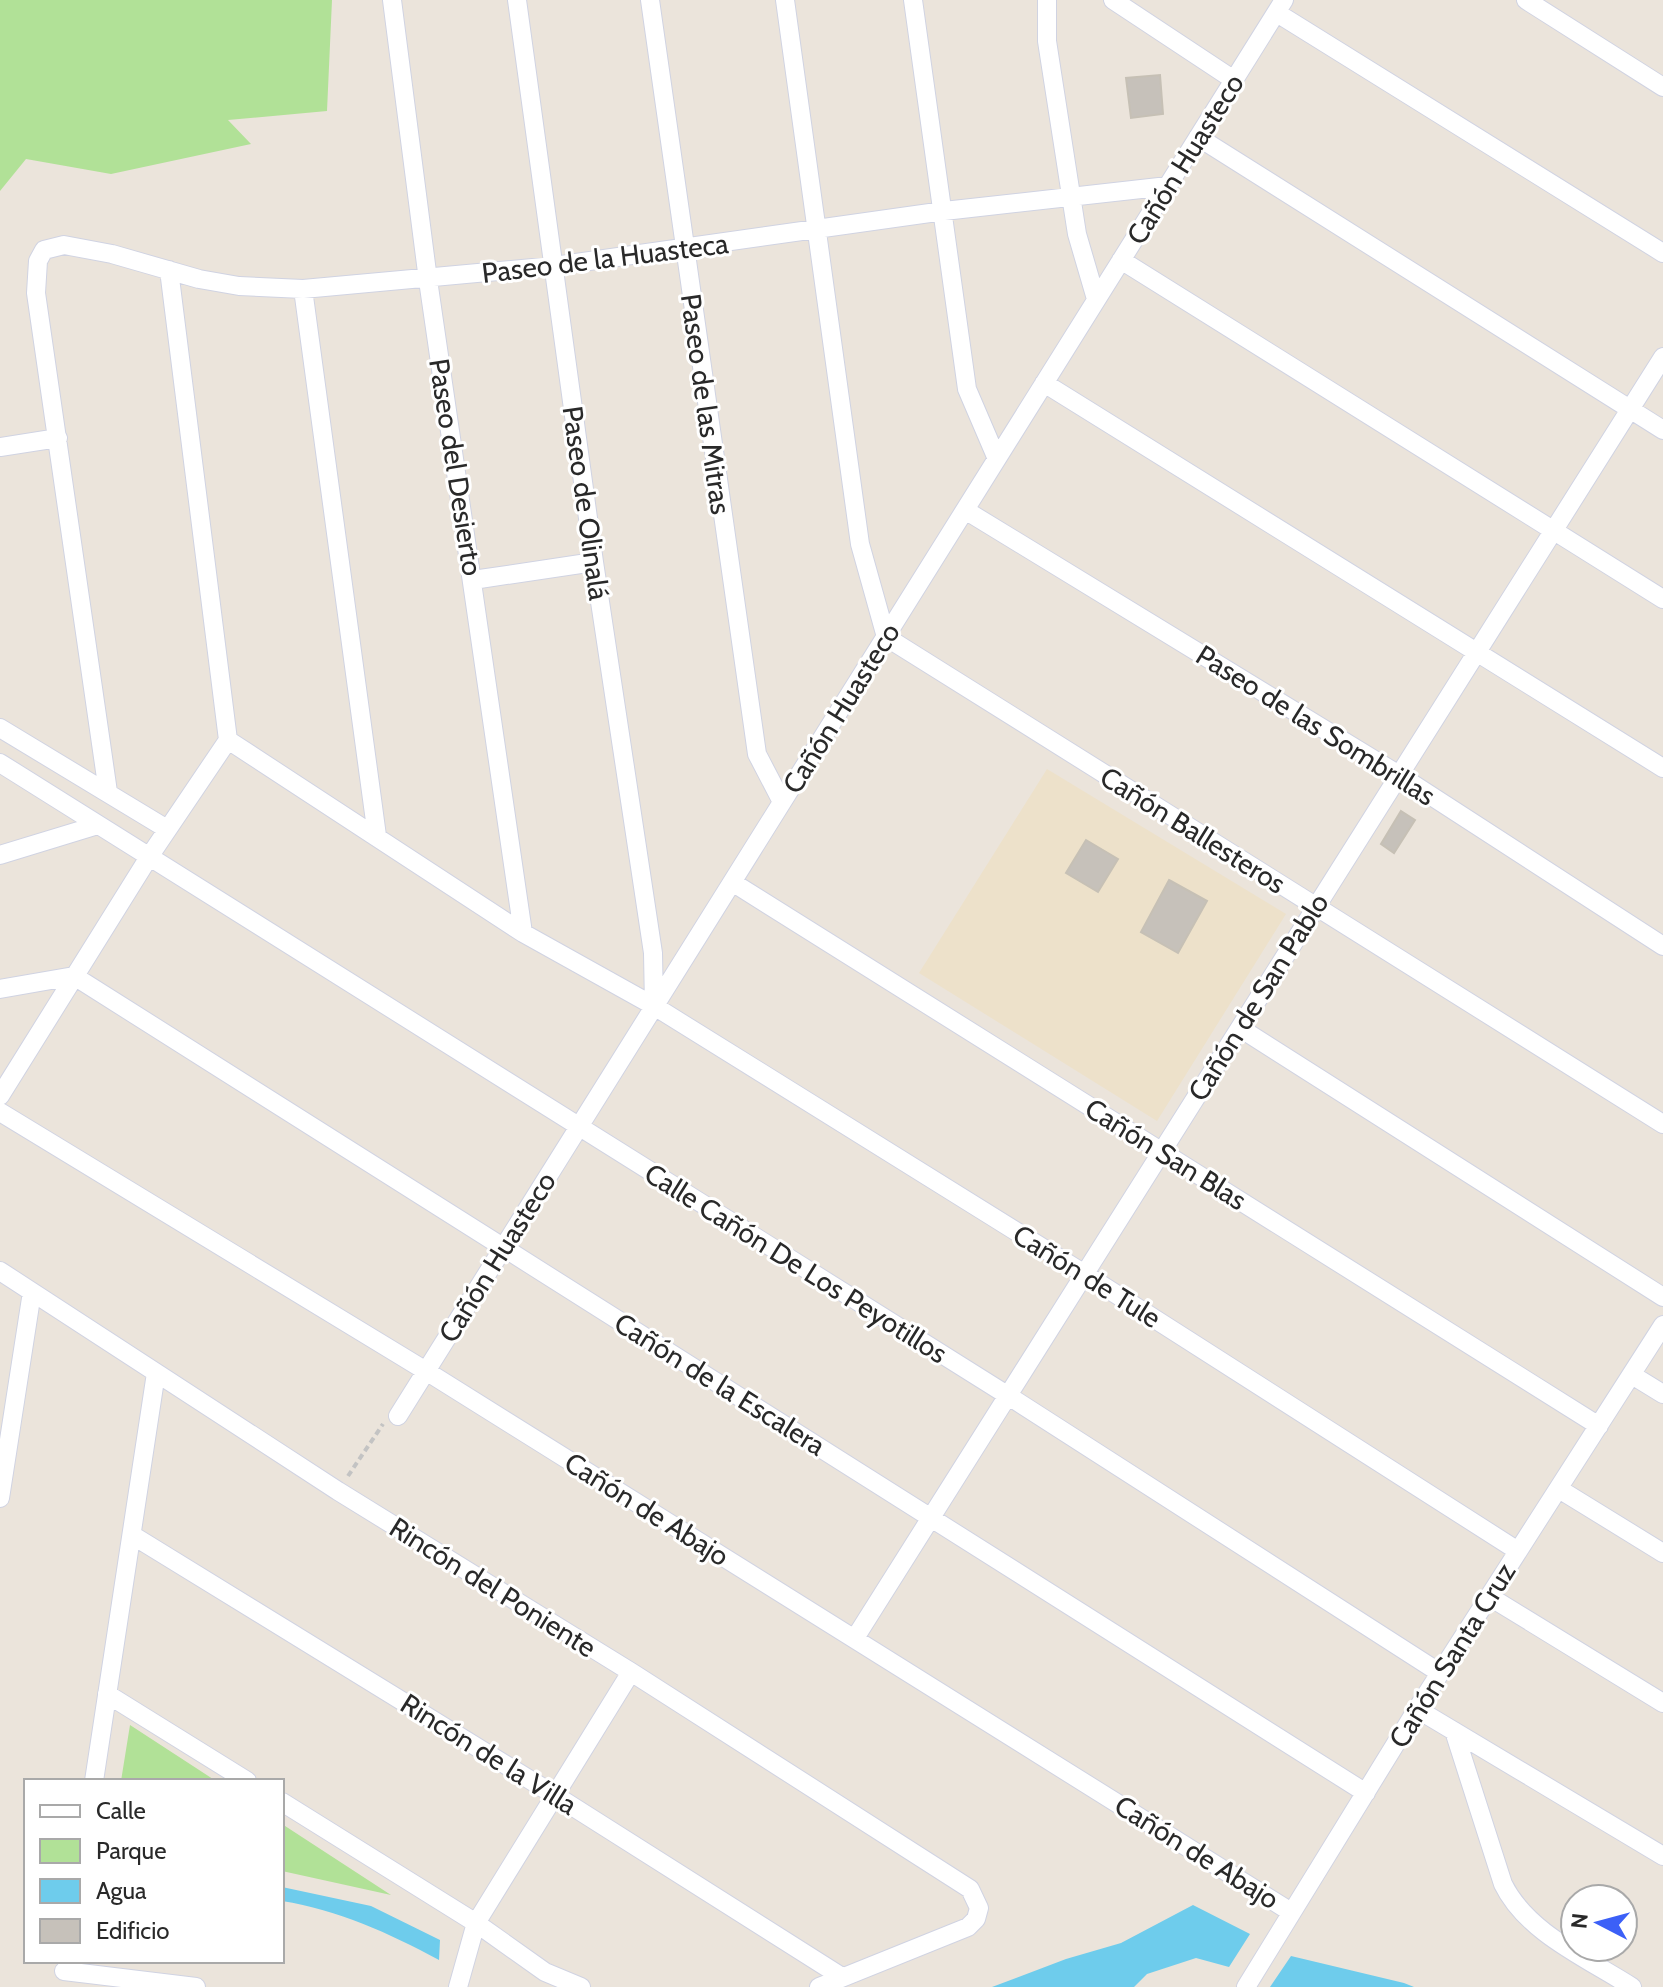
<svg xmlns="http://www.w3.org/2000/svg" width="1663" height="1987" font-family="Cabin,sans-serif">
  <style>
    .education { fill: #ede1ca }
    .green { fill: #b1e197 }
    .water { fill: #6eccec }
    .building { fill: #c6c1ba; stroke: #c6c0b5; stroke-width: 2 }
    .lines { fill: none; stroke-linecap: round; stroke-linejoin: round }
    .street-casing { stroke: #d0d3e2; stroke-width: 20 }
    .path { stroke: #c3c3c3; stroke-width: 4; stroke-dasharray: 6 4; stroke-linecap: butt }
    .street { stroke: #fff; stroke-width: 18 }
    .labels { text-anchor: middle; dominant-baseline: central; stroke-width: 6; stroke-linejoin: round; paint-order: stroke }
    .street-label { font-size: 28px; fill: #292929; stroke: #fff }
  </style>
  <rect width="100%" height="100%" fill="#ebe4db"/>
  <path class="education" d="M1047 769 1286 914 1157 1121 919 973Z"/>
  <path class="green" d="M0 0H332L327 111 228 120 251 144 111 174 26 159 0 191Z
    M130 1725 216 1781H121Z
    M282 1824 391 1895 282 1871Z"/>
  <path class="water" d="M282 1887 371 1906 440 1940 439 1960C389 1933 338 1910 282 1901Z
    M1193 1905 1250 1934 1229 1967 1196 1958 1147 1974 1134 1987H992L1066 1959 1121 1943Z
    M1291 1956 1404 1983 1414 1987H1270Z"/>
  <path class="building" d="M1160 75 1163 114 1131 118 1126 78Z
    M1401 811 1415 820 1394 853 1381 844Z
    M1086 840 1118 859 1098 892 1066 873Z
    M1169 880 1207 901 1178 953 1141 932Z"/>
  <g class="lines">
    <g class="street-casing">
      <path id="street" d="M392 0 428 280 523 933
        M517 0 594 562 653 953 654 1006
        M650 0 757 754 782 802
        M785 0 860 544 886 637 1663 1124
        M913 0 967 389 997 459
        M1047 0V41L1077 234 1096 299
        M1113 0 1234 80
        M1526 0 1663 87
        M1277 13 1663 253
        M1198 137 1663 430
        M1121 260 1663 599
        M169 270 228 740
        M303 289 377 836
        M1044 383 1663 768
        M0 447 58 438
        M965 510 1399 775 1663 946
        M473 580 594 562
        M0 728 167 829
        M228 740 523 933 654 1006 1083 1273 1518 1551
        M0 763 1007 1395 1440 1673
        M108 792 36 293 38 261 44 250 64 245 112 254 199 279 239 286 303 289 554 266 944 211 1168 186
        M0 855 98 825
        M732 882 1599 1426
        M0 989 74 976 1366 1793
        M1240 1028 1663 1297
        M0 1096 149 857 228 740
        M0 1112 426 1371 1291 1912
        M0 1271 338 1491 631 1672 970 1889 979 1908 976 1919 968 1927 819 1987
        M1632 1375 1663 1394
        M398 1416 1284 0
        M1559 1489 1663 1553
        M0 1498 32 1292
        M132 1535 553 1794 842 1977
        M1490 1597 1663 1703
        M855 1638 1663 357
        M107 1694 247 1781
        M1417 1709 1663 1856
        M1454 1731 1503 1884C1527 1933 1587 1958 1632 1987
        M94 1781 156 1373
        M282 1802 476 1923 545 1972 581 1987
        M64 1971 196 1987
        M458 1987 476 1923 631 1672
        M1246 1987 1417 1709 1663 1325"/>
    </g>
    <path class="path" d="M348 1476 383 1424"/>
    <use href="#street" class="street"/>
  </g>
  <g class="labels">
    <g class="street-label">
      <text transform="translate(1185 159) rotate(-58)">Cañón Huasteco</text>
      <text transform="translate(605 258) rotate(-7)">Paseo de la Huasteca</text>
      <text transform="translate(706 404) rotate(82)">Paseo de las Mitras</text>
      <text transform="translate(456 467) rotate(81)">Paseo del Desierto</text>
      <text transform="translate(586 503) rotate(82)">Paseo de Olinalá</text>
      <text transform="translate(841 708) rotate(-58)">Cañón Huasteco</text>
      <text transform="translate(1316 725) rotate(32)">Paseo de las Sombrillas</text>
      <text transform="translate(1193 830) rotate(32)">Cañón Ballesteros</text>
      <text transform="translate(1258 997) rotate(-58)">Cañón de San Pablo</text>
      <text transform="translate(1166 1154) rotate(32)">Cañón San Blas</text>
      <text transform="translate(497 1257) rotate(-58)">Cañón Huasteco</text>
      <text transform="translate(796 1263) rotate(32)">Calle Cañón De Los Peyotillos</text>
      <text transform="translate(1087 1276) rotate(32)">Cañón de Tule</text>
      <text transform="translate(720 1384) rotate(32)">Cañón de la Escalera</text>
      <text transform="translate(647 1509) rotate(32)">Cañón de Abajo</text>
      <text transform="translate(493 1587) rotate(32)">Rincón del Poniente</text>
      <text transform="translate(1452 1655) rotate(-58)">Cañón Santa Cruz</text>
      <text transform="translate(489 1754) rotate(32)">Rincón de la Villa</text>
      <text transform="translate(1197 1852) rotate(32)">Cañón de Abajo</text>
    </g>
  </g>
  <rect x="24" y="1779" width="260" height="184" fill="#ffffff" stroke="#a9a9a9" stroke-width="2"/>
  <rect x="40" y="1805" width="40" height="12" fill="#ffffff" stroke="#a9a9a9" stroke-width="2"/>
  <text x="96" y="1819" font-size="24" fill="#292929">Calle</text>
  <rect x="40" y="1839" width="40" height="24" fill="#b1e197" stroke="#a9a9a9" stroke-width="2"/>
  <text x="96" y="1859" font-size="24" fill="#292929">Parque</text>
  <rect x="40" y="1879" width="40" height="24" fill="#6eccec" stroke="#a9a9a9" stroke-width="2"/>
  <text x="96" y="1899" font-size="24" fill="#292929">Agua</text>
  <rect x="40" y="1919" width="40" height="24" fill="#c6c1ba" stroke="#a9a9a9" stroke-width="2"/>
  <text x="96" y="1939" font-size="24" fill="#292929">Edificio</text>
  <g transform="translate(1599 1923) rotate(276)"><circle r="38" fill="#ffffff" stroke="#a9a9a9" stroke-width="2"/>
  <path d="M0-6L14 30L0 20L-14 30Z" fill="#3c60f7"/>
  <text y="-12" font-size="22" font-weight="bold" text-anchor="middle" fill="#292929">N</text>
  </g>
</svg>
